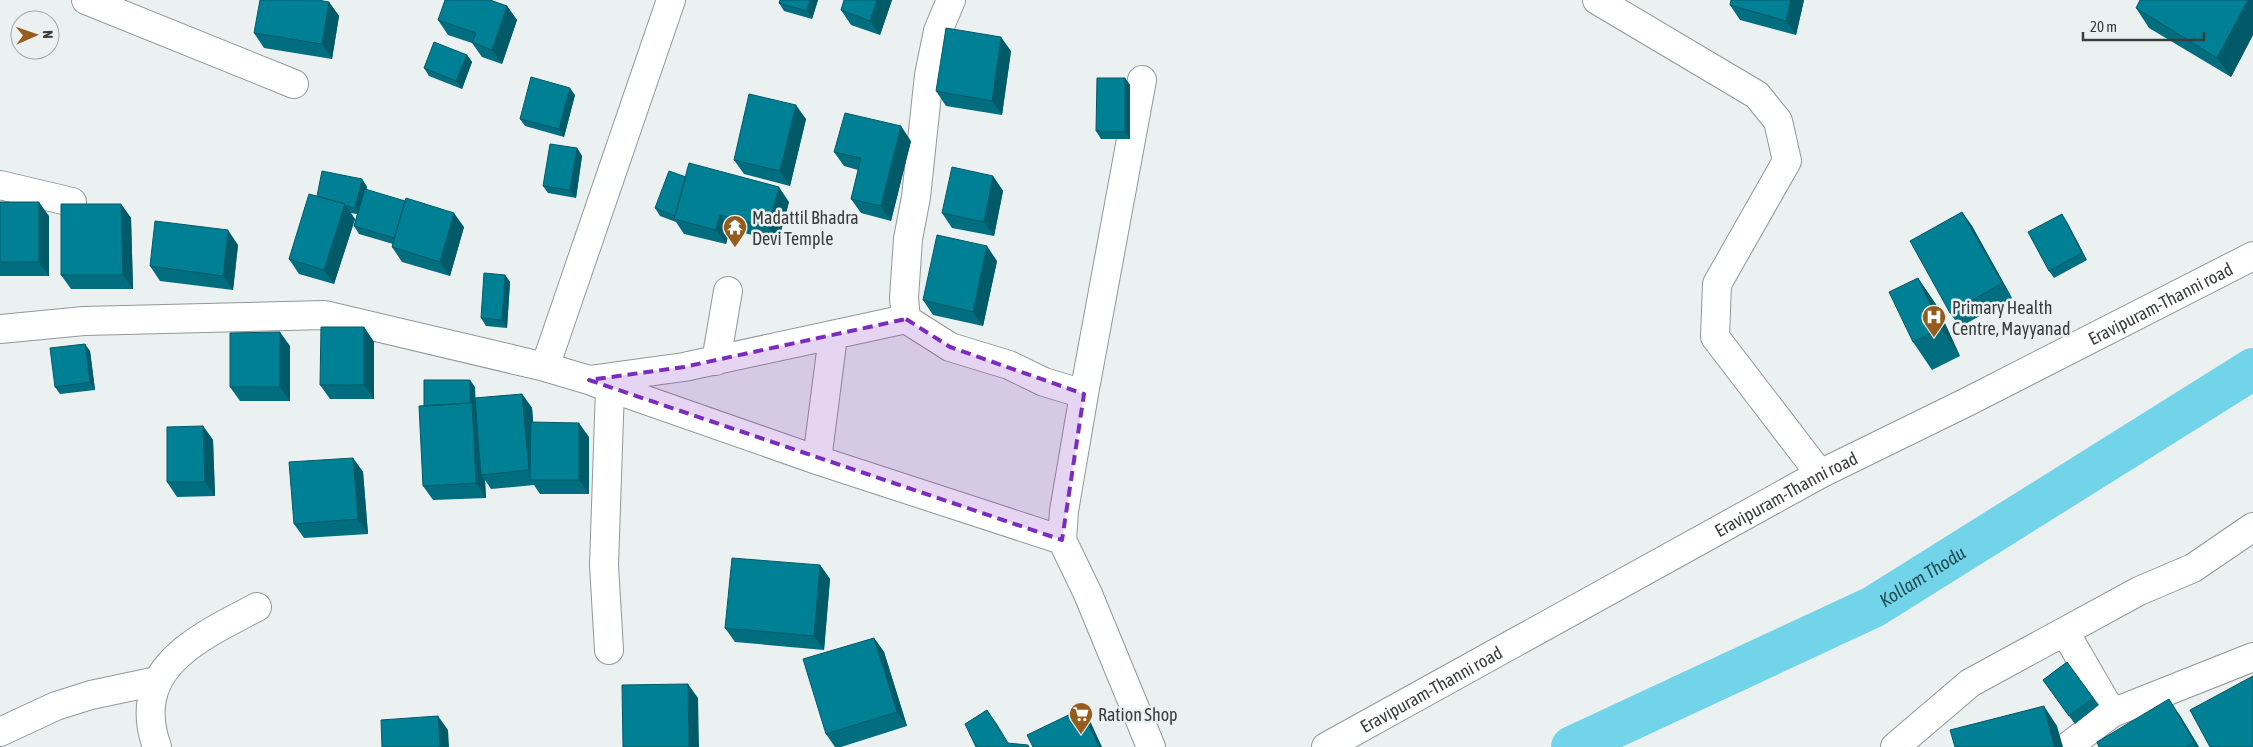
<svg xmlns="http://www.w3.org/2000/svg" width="2253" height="747" font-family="'Asap Condensed',sans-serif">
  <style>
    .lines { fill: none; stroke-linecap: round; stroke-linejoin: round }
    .canal { stroke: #72d4e8; stroke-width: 42 }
    .minor-casing { stroke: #929798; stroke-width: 30 }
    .secondary-casing { stroke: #929798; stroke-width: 30 }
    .minor { stroke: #fff; stroke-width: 28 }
    .secondary { stroke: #fff; stroke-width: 28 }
    .wall { fill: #006e7f }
    .shaded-wall { fill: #005a68 }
    .building { fill: #008094; stroke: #005a68 }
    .marked { fill: #7b2cbf; fill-opacity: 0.2; stroke: #7b2cbf; stroke-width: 4; stroke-dasharray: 10 6; stroke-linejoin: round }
    .labels { text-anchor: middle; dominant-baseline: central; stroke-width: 5; stroke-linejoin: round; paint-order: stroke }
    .poi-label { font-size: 18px; fill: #3a3c3d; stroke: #ebf0f1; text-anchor: start }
    .street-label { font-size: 18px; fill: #3a3c3d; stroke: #ebf0f1 }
    .water-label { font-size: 19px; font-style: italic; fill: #214d56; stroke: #ebf0f1 }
  </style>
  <rect width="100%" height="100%" fill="#ebf0f1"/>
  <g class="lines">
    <path class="canal" id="s1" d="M1572 747 1873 607 2253 369"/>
    <g class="minor-casing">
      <path id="minor" d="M86 0 294 84
        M951 0 938 31 929 75 916 197 908 239 904 298 906 319 950 347 1009 365 1044 382 1084 394 1064 511 1062 540 1088 594 1151 747
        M1597 0 1757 95 1778 121 1787 161 1717 284 1715 337 1820 474
        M0 185 72 202
        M0 329 84 321 325 315 545 367 589 380 684 367 906 319
        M716 361 728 291
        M545 367 671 0
        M594 382 817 460 1062 540
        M1084 394 1142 80
        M817 460 833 336
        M2065 632 2112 713
        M609 650 604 565 610 388
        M0 732 56 706 91 695 157 681
        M157 747C129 668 198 638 257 607
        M1895 747 1970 683 2139 591 2193 568 2253 527
        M2067 747 2112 713 2253 657"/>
    </g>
    <g class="secondary-casing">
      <g id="secondary">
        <path id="s2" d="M1326 747 1820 474 1967 402 2253 256"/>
      </g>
    </g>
    <use href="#minor" class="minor"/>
    <use href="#secondary" class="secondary"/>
  </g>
  <path class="wall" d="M818 0 812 19 784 11 779 3Z
    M892 0 880 35 851 25 841 10Z
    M1804 0 1796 35 1740 20 1730 5Z
    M2253 0V35L2231 77 2149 28 2136 8Z
    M329 2 339 16 332 59 264 48 254 33Z
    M507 6 517 20 502 64 482 57 472 43 448 35 438 20Z
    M1011 51 1002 115 946 106 936 91Z
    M467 55 472 62 462 89 429 76 424 68Z
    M1125 78 1130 85V139H1101L1096 131Z
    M575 95 564 137 525 126 520 119Z
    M806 119 790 186 744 174 734 160Z
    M911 141 891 221 861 213 851 199 858 170 844 166 834 152Z
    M577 148 582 156 576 198 548 193 543 186Z
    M993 176 1003 191 994 236 952 228 942 213Z
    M686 177 789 202 778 242 730 229 726 244 684 234 676 222 660 216 655 208Z
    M362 179 367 187 366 190 464 227 450 276 402 262 392 247 393 244 359 234 354 226 357 214 350 213 355 219 334 284 299 274 289 259 317 196Z
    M0 202 49 216V276H0Z
    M121 204 131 218 133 289H71L61 275Z
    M1962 212 1972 226 2012 298 1960 327 1950 313Z
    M2067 222 2087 260 2054 278 2049 271Z
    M238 245 233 290 160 281 150 266Z
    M997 261 983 326 933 315 923 300Z
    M505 275 510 282 507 328 486 326 481 318Z
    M1918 278 1937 306 1960 356 1932 370 1913 342Z
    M364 327 374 342V399H330L320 385Z
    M290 346V401H240L230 387Z
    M90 351 95 390 60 394 55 387Z
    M475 387V398L522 394 532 408 533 422 589 437V494H540L534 485 491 489 485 480 486 498 433 500 423 486 424 406Z
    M203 426 213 440 215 496 177 497 167 482Z
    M353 458 363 472 368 534 304 538 294 524Z
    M820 565 830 579 824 650 735 642 725 628Z
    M874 638 884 652 907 726 841 747H835L826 734Z
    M2067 662 2099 705 2075 724 2043 680Z
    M2179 714 2199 747H2099Z"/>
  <path class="shaded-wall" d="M810 0H818L812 19 807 11Z
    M877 0H892L880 35 870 21Z
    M1791 0H1804L1796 35 1786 21Z
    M2248 0H2253V35L2231 77 2217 58Z
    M329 2 339 16 332 59 322 44Z
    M507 6 517 20 502 64 492 50Z
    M1001 37 1011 51 1002 115 992 101Z
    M467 55 472 62 462 89 456 81Z
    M1125 78 1130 85V139L1125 132Z
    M570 88 575 95 564 137 559 129Z
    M796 105 806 119 790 186 780 171Z
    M901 126 911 141 891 221 881 206Z
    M577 148 582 156 576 198 570 190Z
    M993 176 1003 191 994 236 984 222Z
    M362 179 367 187 360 215 355 208Z
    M779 187 789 202 778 242 768 227Z
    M39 202 49 216V276L39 262Z
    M121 204 131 218 133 289 123 275Z
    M345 204 355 219 334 284 324 270Z
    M1962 212 1972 226 2012 298 2002 283Z
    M454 213 464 227 450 276 440 262Z
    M2062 214 2067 222 2087 260 2082 253Z
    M720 215 730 229 726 244 716 230Z
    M228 230 238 245 233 290 223 276Z
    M987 246 997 261 983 326 973 312Z
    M505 275 510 282 507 328 502 320Z
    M1918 278 1937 306 1960 356 1941 328Z
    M364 327 374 342V399L364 385Z
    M280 332 290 346V401L280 387Z
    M85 344 90 351 95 390 90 382Z
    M470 380 475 387 476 409 481 475 485 480 486 498 476 483 470 408Z
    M522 394 532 408 538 480H535L529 470Z
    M579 423 589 437V494L579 480Z
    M203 426 213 440 215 496 205 482Z
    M353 458 363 472 368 534 358 519Z
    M820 565 830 579 824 650 814 636Z
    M874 638 884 652 907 726 897 712Z
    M688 684 698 698 699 747H689Z
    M2169 699 2179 714 2199 747H2197L2194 742Z
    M2044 706 2057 726 2063 747H2054Z
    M1081 709 1091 723 1102 747H1099Z
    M987 710 997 724 1011 747H1010Z
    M438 716 448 730 449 747H440Z"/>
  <path class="building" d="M260 0H318L329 2 322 44 254 33Z
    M445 0H490L507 6 492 50 472 42 476 33 438 20Z
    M780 0H810L807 11 779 3Z
    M844 0H877L870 21 841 10Z
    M1731 0H1791L1786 21 1730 5Z
    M2140 0H2248L2217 58 2136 8Z
    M946 28 1001 37 992 101 936 91Z
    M434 42 467 55 456 81 424 68Z
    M531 77 570 88 559 129 520 119Z
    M1097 78H1125V132L1096 131Z
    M749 94 796 105 780 171 734 160Z
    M845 113 901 126 881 206 851 199 861 158 834 152Z
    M550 144 577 148 570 190 543 186Z
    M689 163 779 187 768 227 720 215 716 230 674 219Z
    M952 167 993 176 984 222 942 213Z
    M322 171 362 179 355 208 344 205 345 204 317 196Z
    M669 171 686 177 675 216 655 208Z
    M365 189 405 201 394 238 354 226Z
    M309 194 345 204 324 270 289 259Z
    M406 198 454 213 440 262 392 247Z
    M0 202H39V262H0Z
    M61 204H121L123 275H61Z
    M1962 212 2002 283 1950 313 1910 241Z
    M2062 214 2082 253 2049 271 2028 232Z
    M155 221 228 230 223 276 150 266Z
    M937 235 987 246 973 312 923 300Z
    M484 273 505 275 502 320 481 318Z
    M1918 278 1941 328 1913 342 1889 292Z
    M321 327H364V385H320Z
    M280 332V387H230V333Z
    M85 344 90 382 55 387 50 348Z
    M424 380H470V403L424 406Z
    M522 394 529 470 481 475 475 398Z
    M472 403 476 483 423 486 419 406Z
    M531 422 579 423V480H530Z
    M203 426 205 482H167V427Z
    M353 458 358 519 294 524 289 462Z
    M732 558 820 565 814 636 725 628Z
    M874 638 897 712 826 734 803 659Z
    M2067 662 2093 698 2069 716 2043 680Z
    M2253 676V747H2210L2190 710Z
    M688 684 689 747H623L622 685Z
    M2169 699 2194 742 2186 747H2099L2097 742Z
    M2044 706 2054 747H1955L1950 730Z
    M1081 709 1099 747H1033L1027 735Z
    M987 710 1007 743 1028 745 1029 747H976L965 724Z
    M438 716 440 747H382L381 720Z"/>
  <path class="marked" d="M906 319 950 347 1084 394 1062 540 589 380 684 367Z"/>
  <defs>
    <g id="temple-pin" transform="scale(1.25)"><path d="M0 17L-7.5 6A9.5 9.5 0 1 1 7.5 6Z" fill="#975c1c" stroke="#ebf0f1"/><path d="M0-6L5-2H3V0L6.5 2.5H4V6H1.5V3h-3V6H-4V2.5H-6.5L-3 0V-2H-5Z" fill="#fff"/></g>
    <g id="hospital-pin" transform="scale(1.25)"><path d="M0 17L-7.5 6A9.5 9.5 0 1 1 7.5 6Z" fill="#975c1c" stroke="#ebf0f1"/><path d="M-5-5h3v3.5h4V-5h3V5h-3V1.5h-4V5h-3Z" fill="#fff"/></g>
    <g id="supermarket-pin" transform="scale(1.25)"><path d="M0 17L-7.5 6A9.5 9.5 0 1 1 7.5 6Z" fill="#975c1c" stroke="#ebf0f1"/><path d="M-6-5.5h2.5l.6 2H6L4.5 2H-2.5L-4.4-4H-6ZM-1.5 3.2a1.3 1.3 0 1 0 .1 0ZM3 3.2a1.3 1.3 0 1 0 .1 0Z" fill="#fff"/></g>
  </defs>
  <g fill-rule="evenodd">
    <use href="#temple-pin" x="735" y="227"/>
    <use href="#hospital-pin" x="1934" y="317"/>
    <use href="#supermarket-pin" x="1081" y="714"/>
  </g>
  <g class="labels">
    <g class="poi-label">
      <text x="752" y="217">Madattil Bhadra<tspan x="752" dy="21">Devi Temple</tspan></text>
      <text x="1952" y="307">Primary Health<tspan x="1952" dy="21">Centre, Mayyanad</tspan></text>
      <text x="1098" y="714">Ration Shop</text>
    </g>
    <g class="street-label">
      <text stroke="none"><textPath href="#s2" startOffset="945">Eravipuram-Thanni road</textPath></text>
      <text stroke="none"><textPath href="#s2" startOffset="525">Eravipuram-Thanni road</textPath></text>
      <text stroke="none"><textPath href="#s2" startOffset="120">Eravipuram-Thanni road</textPath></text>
    </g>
    <g class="water-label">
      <text stroke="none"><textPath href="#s1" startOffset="390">Kollam Thodu</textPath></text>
    </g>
  </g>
  <g transform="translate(35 35) rotate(88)"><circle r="24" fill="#ebf0f1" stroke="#a4a8a9"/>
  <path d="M0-4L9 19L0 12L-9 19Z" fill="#975c1c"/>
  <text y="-8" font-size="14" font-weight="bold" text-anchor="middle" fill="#3a3c3d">N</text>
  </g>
  <path d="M2083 32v8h121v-8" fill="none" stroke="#3a3c3d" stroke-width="2.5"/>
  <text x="2090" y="32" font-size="15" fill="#3a3c3d" stroke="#ebf0f1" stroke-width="4" paint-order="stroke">20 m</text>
</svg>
